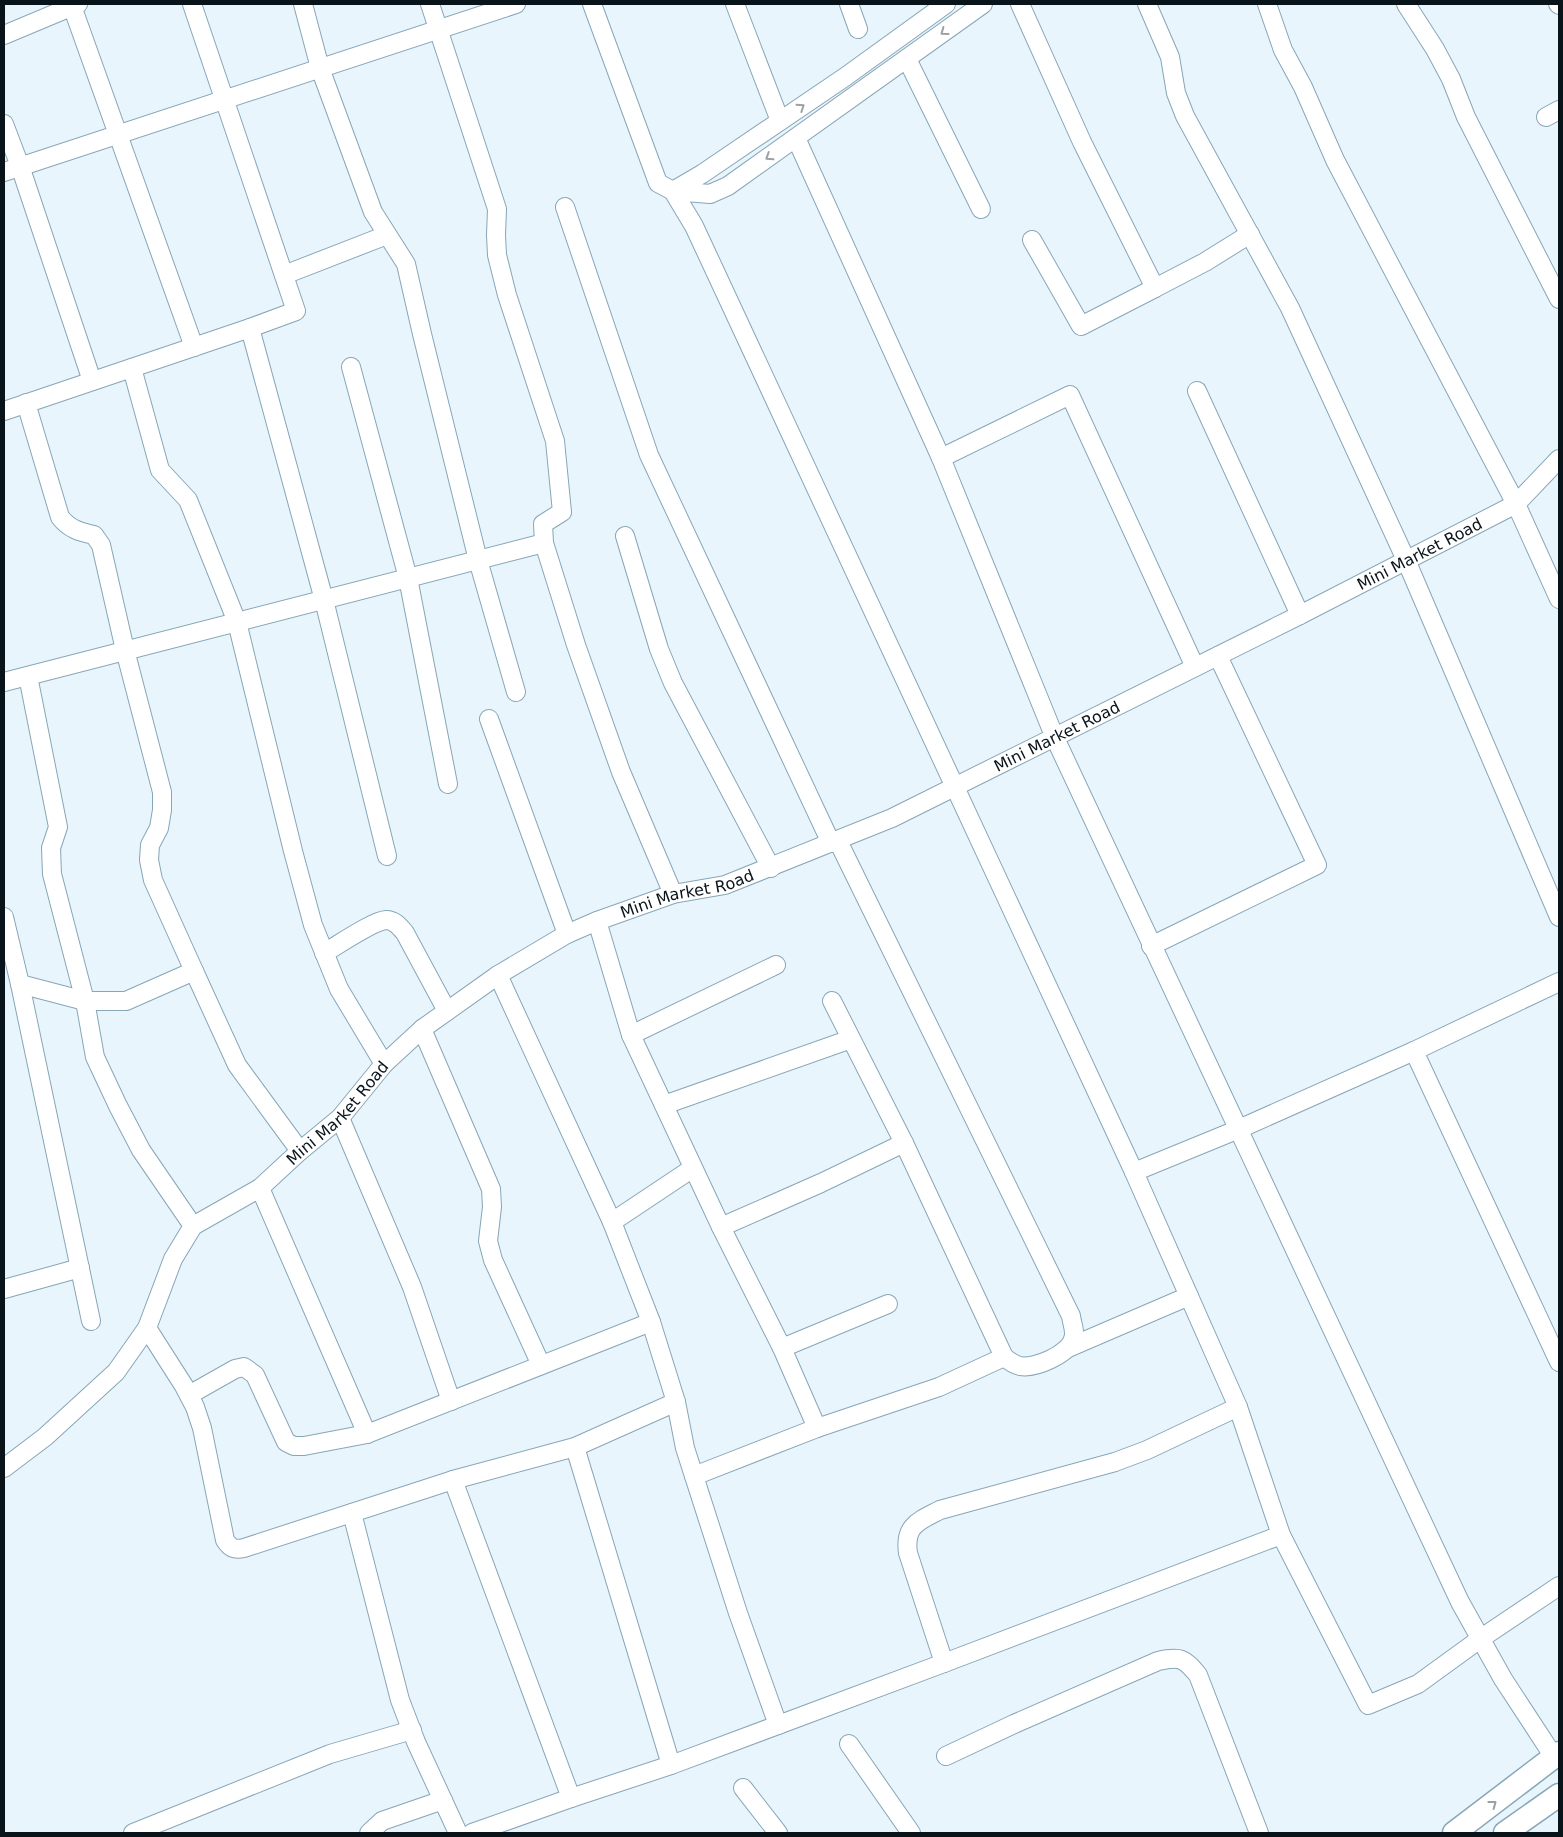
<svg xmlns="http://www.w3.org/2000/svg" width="1563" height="1837" font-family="'DejaVu Sans',sans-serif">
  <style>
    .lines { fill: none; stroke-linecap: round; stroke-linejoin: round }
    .minor-casing { stroke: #87a6b7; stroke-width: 20 }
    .tertiary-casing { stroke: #87a6b7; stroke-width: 25 }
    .minor { stroke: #fff; stroke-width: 18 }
    .tertiary { stroke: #fff; stroke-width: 22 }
    .oneway { stroke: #9da1a3 }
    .labels { text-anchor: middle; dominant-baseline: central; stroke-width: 4; stroke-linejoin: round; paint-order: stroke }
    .street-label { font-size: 16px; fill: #09141a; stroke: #fff }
  </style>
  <rect width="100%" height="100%" fill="#e8f5fc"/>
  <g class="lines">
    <g class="minor-casing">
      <g id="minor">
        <path d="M192 4 296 311 250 328 324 600 387 856"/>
        <path d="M303 4 320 68 373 212 406 264 422 334 478 560 516 692"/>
        <path d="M430 4 497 209 496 235 497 255 507 295 555 441 562 512 543 524 544 543 576 645 621 772 673 894"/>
        <path d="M592 4 658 183 673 191 710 194 728 186 983 4"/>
        <path d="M735 4 780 121"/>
        <path d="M849 4 858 29"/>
        <path d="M1020 4 1082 142 1155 288 1205 262 1250 234"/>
        <path d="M1147 4 1170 57 1176 93 1185 116 1290 308 1406 560 1559 917"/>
        <path d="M1267 4 1283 50 1303 87 1335 160 1516 504 1559 599"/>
        <path d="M1406 4 1435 49 1451 79 1466 117 1559 299"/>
        <path d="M1558 4 1559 5"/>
        <path d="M72 6 194 347"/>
        <path d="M4 35 78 4"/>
        <path d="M907 59 981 209"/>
        <path d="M1546 117 1559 110"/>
        <path d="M4 124 20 166 92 381"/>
        <path d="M796 138 941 458 1055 738 1460 1602 1503 1679 1554 1757"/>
        <path d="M4 172 516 4"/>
        <path d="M673 191 694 226 1134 1172"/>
        <path d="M673 191 702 174 845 77 946 4"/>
        <path d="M565 207 649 455 831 843"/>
        <path d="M1032 240 1081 326 1155 288"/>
        <path d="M284 275 387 235"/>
        <path d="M351 367 408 578 448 784"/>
        <path d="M132 368 160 470 188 500 237 622 293 851 313 925 339 989 384 1064"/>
        <path d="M1197 391 1300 615"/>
        <path d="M26 403 60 517C69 529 80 532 94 535L101 545 125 650 162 792V810L159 828 150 845 149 860 153 880 194 971"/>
        <path d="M4 411 250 328"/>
        <path d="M941 458 1070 395 1195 667"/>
        <path d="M625 536 659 649 673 683 771 868"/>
        <path d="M28 676 58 827 51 848 52 874 85 1001 95 1057 118 1106 141 1150 193 1226"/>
        <path d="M4 682 544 543"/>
        <path d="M489 719 567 934"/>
        <path d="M4 917 20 984 91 1321"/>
        <path d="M597 921 631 1035 721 1227 782 1348 817 1428"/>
        <path d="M1151 946 1317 865 1218 656"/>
        <path d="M324 953C338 945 373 921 386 920 395 920 400 927 405 933L447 1011"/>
        <path d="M498 975 612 1222 651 1322 676 1402 685 1448 738 1613 778 1725"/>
        <path d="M1559 982 1414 1051 1559 1362"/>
        <path d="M20 984 85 1001H126L194 971 237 1065 300 1151"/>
        <path d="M832 1001 904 1143 1004 1357"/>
        <path d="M422 1029 491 1189 492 1207 488 1241 493 1260 541 1365"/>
        <path d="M631 1035 776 965"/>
        <path d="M1414 1051 1239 1129 1134 1172 1238 1407 1281 1535 1368 1705 1418 1684 1480 1639 1559 1586"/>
        <path d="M664 1105 851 1039"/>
        <path d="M340 1118 412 1287 451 1401"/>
        <path d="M260 1188 367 1434"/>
        <path d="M612 1222 693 1168"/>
        <path d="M721 1227 821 1183 904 1143"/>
        <path d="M4 1289 80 1268"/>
        <path d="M147 1328 184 1386 195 1407 202 1428 225 1540C230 1548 234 1550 244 1548L453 1480 575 1447 676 1402"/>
        <path d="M782 1348 888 1304"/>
        <path d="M1068 1348 1189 1296"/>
        <path d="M189 1395 235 1369 244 1367 255 1375 286 1442 294 1446H304L367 1434 651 1322"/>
        <path d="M1238 1407 1147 1450 1115 1462 940 1510C919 1521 904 1525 908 1553L944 1663 1281 1535"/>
        <path d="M575 1447 671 1765"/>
        <path id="s1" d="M4 1468 45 1437 116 1372 147 1328 173 1259 193 1226 260 1188 300 1151 340 1118 384 1064 422 1029 498 975 567 934 597 921 673 894 725 885 892 818 1300 615 1516 504 1559 459"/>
        <path d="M694 1476 817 1428 939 1387 1004 1357C1009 1361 1014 1365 1020 1366 1035 1369 1069 1354 1073 1339 1076 1332 1072 1324 1071 1316L838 841"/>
        <path d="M453 1480 571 1798"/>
        <path d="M352 1513 400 1700 416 1742 458 1833"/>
        <path d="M849 1744 911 1833"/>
        <path d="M946 1756 1014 1724 1158 1661C1180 1656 1184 1658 1198 1675L1259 1833"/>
        <path d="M743 1788 778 1833"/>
        <path d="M133 1833 330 1754 412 1730"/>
        <path d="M369 1833 382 1821 443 1800"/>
        <path d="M472 1833 571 1798 671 1765 944 1663"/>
      </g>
    </g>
    <g class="tertiary-casing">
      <path id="tertiary" d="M1454 1833 1559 1753
        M1505 1833 1559 1795"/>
    </g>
    <use href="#minor" class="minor"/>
    <use href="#tertiary" class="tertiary"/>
  </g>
  <defs><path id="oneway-chevron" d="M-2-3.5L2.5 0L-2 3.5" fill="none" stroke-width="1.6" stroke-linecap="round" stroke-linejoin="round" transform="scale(1.25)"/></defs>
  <g class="oneway">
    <use href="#oneway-chevron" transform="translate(944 32) rotate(144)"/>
    <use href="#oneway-chevron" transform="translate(801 107) rotate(-34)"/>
    <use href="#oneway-chevron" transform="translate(769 157) rotate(147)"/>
    <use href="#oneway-chevron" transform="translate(1493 1804) rotate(-37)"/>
  </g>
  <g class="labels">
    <g class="street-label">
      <text stroke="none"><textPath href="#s1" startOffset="1728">Mini Market Road</textPath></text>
      <text stroke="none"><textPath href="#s1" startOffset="1322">Mini Market Road</textPath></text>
      <text stroke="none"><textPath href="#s1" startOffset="919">Mini Market Road</textPath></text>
      <text stroke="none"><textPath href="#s1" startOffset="499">Mini Market Road</textPath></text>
    </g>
  </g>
  <rect width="1563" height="1837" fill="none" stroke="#09141a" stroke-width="10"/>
</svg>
